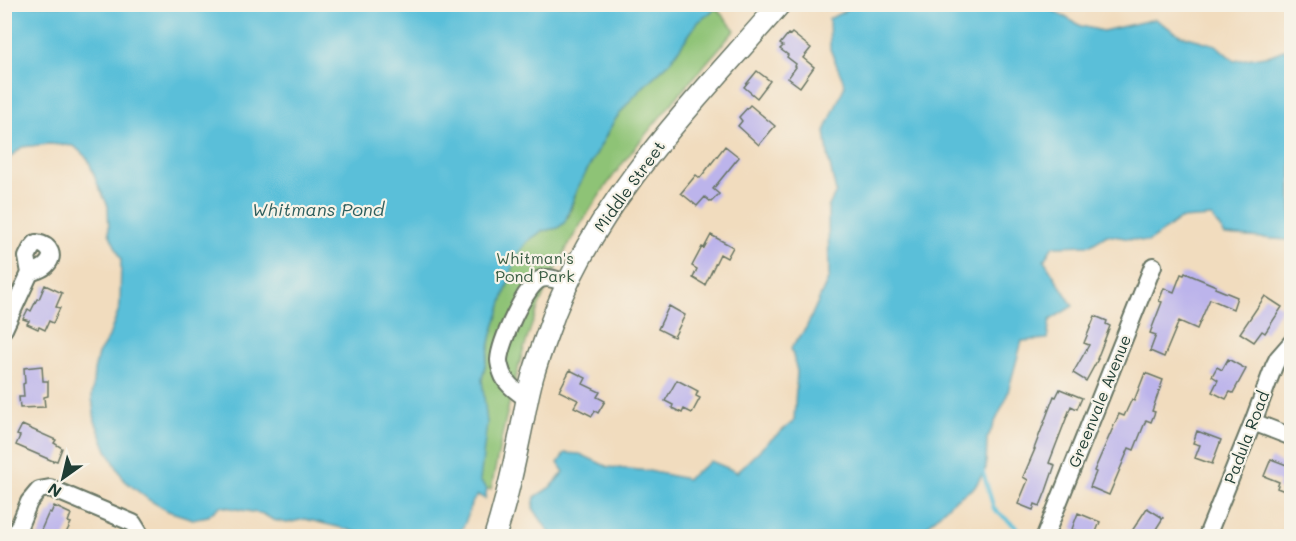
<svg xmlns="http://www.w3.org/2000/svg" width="1296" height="541" font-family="Mali,sans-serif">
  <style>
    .green { fill: #8ec376; stroke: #568055; stroke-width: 1.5 }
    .water { fill: #5abfd9; stroke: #3c7e86; stroke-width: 1.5 }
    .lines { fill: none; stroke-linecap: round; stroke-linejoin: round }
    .stream { stroke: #5abfd9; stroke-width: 4 }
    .building { fill: #bcb4eb }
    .minor-casing { stroke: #687564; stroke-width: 20 }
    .major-casing { stroke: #687564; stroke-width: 24 }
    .minor { stroke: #fff; stroke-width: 16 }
    .major { stroke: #fff; stroke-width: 21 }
    .labels { text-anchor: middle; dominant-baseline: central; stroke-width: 4.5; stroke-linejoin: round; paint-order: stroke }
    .street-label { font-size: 16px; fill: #1f3d34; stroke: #f7f3e8 }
    .park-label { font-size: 16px; fill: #3b5e44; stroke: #f7f3e8 }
    .water-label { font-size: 18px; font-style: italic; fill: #2e5e5d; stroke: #f7f3e8 }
  </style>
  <rect width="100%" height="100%" fill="#f7f3e8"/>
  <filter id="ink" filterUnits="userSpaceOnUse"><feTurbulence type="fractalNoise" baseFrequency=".0167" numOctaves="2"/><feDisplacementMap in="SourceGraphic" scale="12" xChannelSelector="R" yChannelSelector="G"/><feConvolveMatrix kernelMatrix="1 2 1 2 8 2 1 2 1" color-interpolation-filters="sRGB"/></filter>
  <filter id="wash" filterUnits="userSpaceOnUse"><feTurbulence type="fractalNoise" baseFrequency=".008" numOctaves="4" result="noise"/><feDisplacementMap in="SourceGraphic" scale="24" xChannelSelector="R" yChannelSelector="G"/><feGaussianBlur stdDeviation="1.35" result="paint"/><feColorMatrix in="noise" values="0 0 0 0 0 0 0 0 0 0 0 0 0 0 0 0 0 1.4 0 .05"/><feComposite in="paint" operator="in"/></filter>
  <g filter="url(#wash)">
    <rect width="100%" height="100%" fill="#f1dcbe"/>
    <path class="green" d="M716 8 735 30C665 111 592 188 547 287 518 351 505 420 491 489H487L480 481 483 397 482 379 492 334 517 255 527 242 542 231 558 228 569 216 577 189 614 121 628 103 647 83 670 62 697 23Z"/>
    <path class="water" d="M715 5 716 8 697 23 670 62 647 83 628 103 614 121 577 189 565 222 558 228 542 231 527 242 517 255 492 334 482 379 487 423 480 481 487 489 485 499 478 495C465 507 471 522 456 536H368L346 529 305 519 287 523 273 520 263 514 220 506 208 516 193 519 168 511 149 500 124 480 107 450 95 421 92 397 94 371 98 354 108 339 120 306 121 259 109 233 108 206 97 183 88 159 74 146 49 144 22 147 5 162V5Z
      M856 5H1043L1081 26 1103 31 1155 19 1180 35 1216 45 1234 61 1271 55 1291 47V237L1287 240 1225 235 1212 217 1180 219 1148 242 1107 235 1091 245 1053 246 1044 260 1073 306 1050 320 1047 339 1022 341 1006 399 987 439 986 468 975 487 953 501 917 536H557L549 532 533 508 535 497 552 486 564 472 558 463 565 453 580 454 608 467 649 471 687 479 711 461 737 472 768 442 794 421 797 371 791 348 806 328 829 277 828 208 836 192 829 161 825 131 845 85 830 49 829 19Z"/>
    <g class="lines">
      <path class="stream" d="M981 472H983L994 509 1027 536"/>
    </g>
    <g id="blocks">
      <path class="building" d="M792 33 811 48 803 58 814 67 800 87 788 78 796 67 795 66 796 64 787 57 788 55 780 49 783 46 780 44 788 34 790 35Z
        M757 71 770 81 757 98 744 87Z
        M750 105 775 126 759 145 738 126 742 121 739 117Z
        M725 146 739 157 713 189 719 194 711 202 705 197 697 206 681 193 696 175 700 178Z
        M711 235 733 247 727 258 720 254 705 285 693 278 697 269 692 266 702 247 704 248Z
        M1185 273 1216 286 1215 288 1237 297 1233 309 1210 299 1197 329 1179 321 1164 357 1150 351 1156 335 1150 333 1162 302 1159 301 1164 288 1174 292 1181 274 1184 275Z
        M45 285 62 293 56 307 60 308 53 323 49 321 45 330 39 327 38 329 27 324 29 321 23 319 28 309 31 311 37 299H39Z
        M1265 296 1282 307 1265 333 1262 331 1254 342 1240 333Z
        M669 306 685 315 674 337 658 329Z
        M1095 316 1107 321 1106 324 1110 326 1097 359H1098L1086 381 1073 373 1089 345 1084 343Z
        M1228 359 1246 369 1233 393 1230 392 1226 399 1212 392 1218 380 1212 376 1217 367 1222 370Z
        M42 366 43 381H48V396L44 397 45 407 20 408 19 397H24L23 384 25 383 24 368Z
        M570 370 586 378 583 384 600 392 597 397 605 401 598 413 595 411 592 416 574 407 578 400 559 391Z
        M1145 373 1163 380 1152 411 1155 412 1151 422 1146 420 1134 450 1129 448 1109 495 1090 487 1096 472 1094 471 1119 414 1124 416 1132 399 1134 401Z
        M677 380 698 391 696 396 700 398 692 413 684 409 682 413 672 408 673 405 665 401Z
        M1060 389 1082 398 1077 409 1071 406 1049 463 1055 465 1046 491 1040 506 1035 504 1033 510 1018 504 1028 480 1023 477 1035 449H1034L1054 396 1056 397Z
        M22 425 56 440 54 443 62 448 57 461 54 460 53 461 16 445 20 436 17 435Z
        M1197 431 1221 440 1212 464 1195 458 1200 445 1193 443Z
        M1271 459 1292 467V494L1277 488 1279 482 1264 476Z
        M54 506 71 514 68 522 71 523 64 537H38L49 512 51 513Z
        M1147 508 1163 518 1151 537H1128Z
        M1078 513 1100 522 1094 537H1090L1072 529Z"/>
    </g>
  </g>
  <g filter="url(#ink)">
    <use href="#blocks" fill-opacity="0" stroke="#687564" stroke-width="1.5"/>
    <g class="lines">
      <g class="minor-casing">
        <path id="minor" d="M4 329 30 273 27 257 31 249 36 243C50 245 57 257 44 267 40 270 34 271 30 273
          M527 399C518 392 506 385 502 373 501 370 499 363 499 360 500 343 525 285 541 279 549 276 560 281 568 284
          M1253 422 1292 437
          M15 536 29 502 39 490 50 488 133 523 141 536
          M1045 536 1153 266
          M1207 536 1253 422 1274 366 1278 358 1292 342"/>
      </g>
      <g class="major-casing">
        <path id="major" d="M495 536C507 499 515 460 523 421 526 405 529 388 534 372 540 352 548 332 555 312 603 192 697 100 780 4"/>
      </g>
      <use href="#minor" class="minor"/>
      <use href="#major" class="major"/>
    </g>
  </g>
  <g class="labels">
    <g class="street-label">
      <text transform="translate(629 186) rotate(-54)">Middle Street</text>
      <text transform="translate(1099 401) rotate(-68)">Greenvale Avenue</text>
      <text transform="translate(1246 437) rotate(-69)">Padula Road</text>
    </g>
    <g class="park-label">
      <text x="535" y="257">Whitman's<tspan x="535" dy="18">Pond Park</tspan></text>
    </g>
    <g class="water-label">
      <text x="318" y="209">Whitmans Pond</text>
    </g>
  </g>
  <rect width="1296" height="541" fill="none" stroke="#f7f3e8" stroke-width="24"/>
  <g transform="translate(63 478) rotate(214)" stroke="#f7f3e8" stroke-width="4.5" paint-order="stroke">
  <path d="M0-4.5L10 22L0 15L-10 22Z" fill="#1f3d34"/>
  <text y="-9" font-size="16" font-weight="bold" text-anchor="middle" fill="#1f3d34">N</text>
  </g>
</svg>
